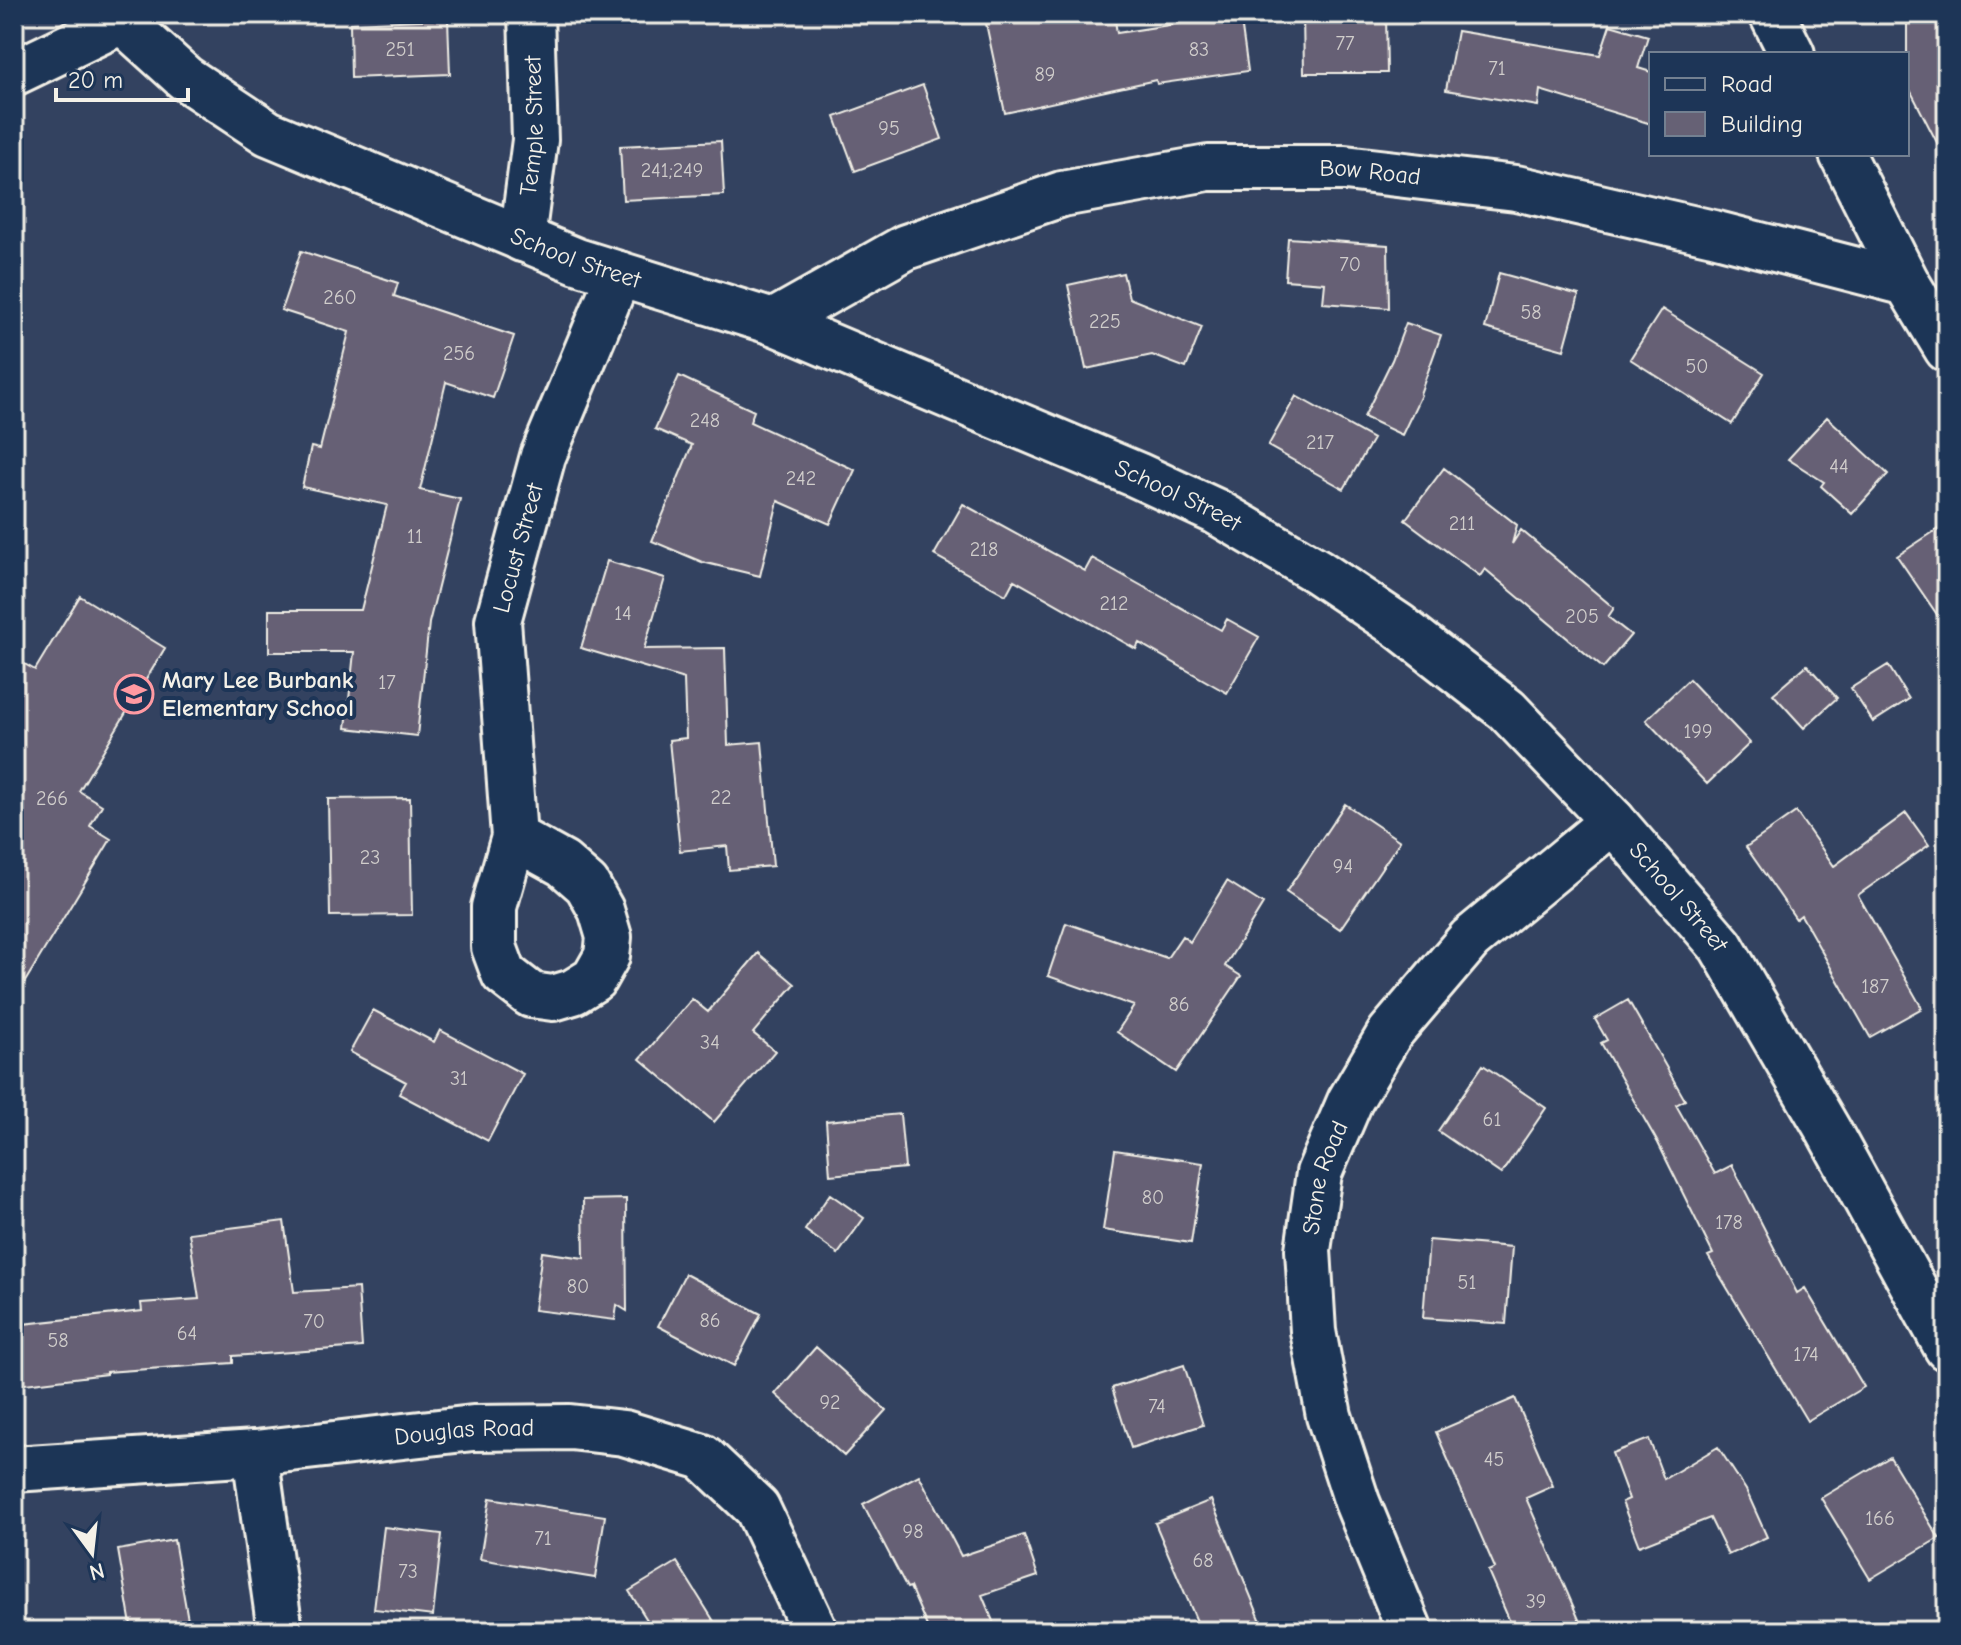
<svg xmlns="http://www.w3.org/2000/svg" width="1961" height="1645" font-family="'Comic Neue',sans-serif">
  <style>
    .building { fill: #666175; stroke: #f4f1e8; stroke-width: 2 }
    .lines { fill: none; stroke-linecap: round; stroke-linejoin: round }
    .minor-casing { stroke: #f4f1e8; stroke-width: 50 }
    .minor { stroke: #1d3557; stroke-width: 44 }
    .labels { text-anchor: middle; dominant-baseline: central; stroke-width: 8; stroke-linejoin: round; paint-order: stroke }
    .number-label { font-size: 20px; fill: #d0cdcb }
    .street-label { font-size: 24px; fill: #f4f1e8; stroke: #1d3557 }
    .poi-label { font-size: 24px; font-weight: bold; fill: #f4f1e8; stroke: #1d3557; text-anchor: start }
  </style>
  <rect width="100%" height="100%" fill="#334260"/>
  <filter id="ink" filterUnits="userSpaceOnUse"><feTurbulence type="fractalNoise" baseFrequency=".0125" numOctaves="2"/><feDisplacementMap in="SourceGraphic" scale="16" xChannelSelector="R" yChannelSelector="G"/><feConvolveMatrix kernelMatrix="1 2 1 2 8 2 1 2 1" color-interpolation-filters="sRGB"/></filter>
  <g filter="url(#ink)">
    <path class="building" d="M984 14H1114L1117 33 1240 14 1248 71 1157 84 1156 80 1005 113Z
      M1303 14H1386L1387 73H1304Z
      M1907 14H1947V162L1907 84Z
      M448 19 450 74 351 78 350 23Z
      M1610 25 1648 36 1638 68 1651 72V124L1540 90 1538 106 1446 90 1457 31 1600 55Z
      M923 85 942 139 855 171 835 117Z
      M721 141 724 195 623 200 620 146Z
      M1288 238 1388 245 1389 308 1323 303 1325 283 1285 280Z
      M301 251 398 283 394 296 514 336 493 398 446 382 420 490 460 499 429 623 417 736 346 728 354 652H269V610H361L387 505 302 487 311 447 320 449 349 332 281 310Z
      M1123 273 1129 298 1202 327 1186 368 1152 355 1086 369 1068 285Z
      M1499 273 1579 295 1564 350 1485 328Z
      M1662 309 1764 373 1732 424 1630 359Z
      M1406 323 1441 335 1420 394 1421 395 1402 435 1364 417 1392 360Z
      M679 376 754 411 750 422 855 470 830 524 778 501 760 576 702 562 652 541 692 445 655 429Z
      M1296 396 1373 439 1344 489 1268 446Z
      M1827 417 1888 474 1852 514 1821 486 1824 482 1788 459Z
      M1444 468 1517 525 1512 544 1521 530 1614 608 1608 617 1631 635 1603 668 1485 569 1480 576 1405 520Z
      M963 504 1085 571 1092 558 1221 630 1227 619 1259 637 1227 693 1139 643 1136 649 1014 580 1006 595 934 555Z
      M1947 523V629L1897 556Z
      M607 561 665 578 644 649 725 648 728 745 762 742 773 866 729 870 727 846 680 851 669 740 686 738 684 679 581 648Z
      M80 596 165 648 79 791 102 805 90 826 111 839 14 1000V658L35 670Z
      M1807 665 1837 698 1804 728 1773 694Z
      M1888 665 1909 699 1873 722 1851 688Z
      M1689 679 1750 743 1707 784 1646 720Z
      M410 798 412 915 330 916 328 799Z
      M1345 804 1400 841 1340 929 1286 892Z
      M1796 812 1834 866 1906 813 1929 845 1858 895 1922 1008 1870 1037 1801 915 1796 919 1746 847Z
      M1227 881 1263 904 1225 966 1241 976 1176 1072 1117 1032 1134 1006 1048 976 1066 923 1167 958 1182 936 1190 942Z
      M758 953 795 984 753 1033 775 1051 714 1122 640 1059 692 999 708 1012Z
      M1628 1000 1685 1100 1676 1105 1715 1174 1732 1165 1797 1293 1805 1288 1864 1387 1807 1421 1708 1256 1713 1254 1658 1143 1601 1043 1607 1040 1595 1019Z
      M373 1010 434 1042 440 1030 523 1074 488 1141 399 1094 406 1082 350 1052Z
      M1483 1065 1546 1108 1501 1174 1438 1131Z
      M900 1114 905 1168 830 1175 826 1121Z
      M1115 1150 1203 1163 1191 1243 1103 1230Z
      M830 1194 864 1218 838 1254 805 1230Z
      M626 1199 627 1311 617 1305 615 1320 534 1310 542 1252 584 1258 583 1200Z
      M284 1221 294 1292 358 1288 362 1347 233 1356V1363L106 1372V1374L17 1385 14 1355V1325L142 1311 141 1303 199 1299 189 1233Z
      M1429 1240 1512 1247 1506 1324 1423 1318Z
      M685 1274 761 1314 734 1366 658 1326Z
      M816 1347 886 1410 844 1456 775 1394Z
      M1184 1365 1203 1425 1131 1448 1112 1388Z
      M1515 1398 1553 1486 1526 1498 1584 1631H1514L1488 1571 1495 1568 1436 1432Z
      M1649 1439 1664 1479 1718 1447 1746 1490 1767 1537 1728 1555 1710 1518 1639 1546 1622 1502 1629 1499 1612 1453Z
      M1890 1457 1939 1538 1870 1579 1821 1498Z
      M919 1475 961 1556 1024 1535 1038 1576 982 1595 997 1631H929L910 1587 907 1588 863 1504Z
      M490 1498 605 1516 595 1578 480 1559Z
      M1211 1500 1265 1631H1201L1155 1523Z
      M384 1527 442 1534 433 1616 374 1609Z
      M174 1540 190 1631H132L118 1550Z
      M677 1562 720 1631H654L629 1591Z"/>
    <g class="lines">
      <g class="minor-casing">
        <g id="minor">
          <path id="s1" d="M116 14 122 21 185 78 268 133 577 261 773 322 1137 475 1215 511 1317 571 1399 626 1507 710 1613 821 1721 946 1828 1130 1947 1348"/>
          <path d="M1772 14 1792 54"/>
          <path d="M14 73 122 21"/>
          <path d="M1842 154 1907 283"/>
          <path id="s2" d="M522 239 535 140 531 14"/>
          <path id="s3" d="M773 322 906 247 1062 194 1208 168H1345L1516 188 1713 233 1907 283 1947 349"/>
          <path id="s4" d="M514 837 563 864 587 885 601 910 609 937 607 956 594 979 573 992 553 998 531 995 504 974 494 947V907L514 837 498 621 543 456 619 274"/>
          <path d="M255 1453 280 1631"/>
          <path id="s5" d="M14 1469 255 1453 473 1428 570 1427 624 1433 703 1457 757 1508 815 1631"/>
          <path id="s6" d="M1410 1631 1357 1502 1329 1416 1313 1331 1308 1250 1319 1173 1350 1101 1390 1033 1470 939 1613 821"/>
        </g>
      </g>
      <use href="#minor" class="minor"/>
    </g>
  </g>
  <defs>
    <g id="school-ring" transform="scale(2)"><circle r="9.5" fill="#1d3557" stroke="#ff9aa2" stroke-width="1.5"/><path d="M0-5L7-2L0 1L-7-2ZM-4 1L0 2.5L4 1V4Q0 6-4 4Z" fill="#ff9aa2"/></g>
  </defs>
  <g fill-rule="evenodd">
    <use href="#school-ring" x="134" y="694"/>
  </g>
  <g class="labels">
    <g class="number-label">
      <text x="1345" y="43">77</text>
      <text x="400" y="49">251</text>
      <text x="1199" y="49">83</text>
      <text x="1497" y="68">71</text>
      <text x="1045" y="74">89</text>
      <text x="889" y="128">95</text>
      <text x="672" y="170">241;249</text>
      <text x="1350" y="264">70</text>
      <text x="340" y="297">260</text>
      <text x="1531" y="312">58</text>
      <text x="1105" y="321">225</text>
      <text x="459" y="353">256</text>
      <text x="1697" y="366">50</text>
      <text x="705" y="420">248</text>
      <text x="1320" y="442">217</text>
      <text x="1839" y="466">44</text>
      <text x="801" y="478">242</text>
      <text x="1462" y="523">211</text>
      <text x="415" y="536">11</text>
      <text x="984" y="549">218</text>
      <text x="1114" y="603">212</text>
      <text x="623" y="613">14</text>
      <text x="1582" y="616">205</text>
      <text x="387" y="682">17</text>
      <text x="1698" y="731">199</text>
      <text x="721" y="797">22</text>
      <text x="52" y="798">266</text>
      <text x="370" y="857">23</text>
      <text x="1343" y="866">94</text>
      <text x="1875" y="986">187</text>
      <text x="1179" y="1004">86</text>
      <text x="710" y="1042">34</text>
      <text x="459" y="1078">31</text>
      <text x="1492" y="1119">61</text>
      <text x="1153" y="1197">80</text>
      <text x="1729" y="1222">178</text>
      <text x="1467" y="1282">51</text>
      <text x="578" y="1286">80</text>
      <text x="710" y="1320">86</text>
      <text x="314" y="1321">70</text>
      <text x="187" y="1333">64</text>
      <text x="58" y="1340">58</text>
      <text x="1806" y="1354">174</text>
      <text x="830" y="1402">92</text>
      <text x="1157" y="1406">74</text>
      <text x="1494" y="1459">45</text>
      <text x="1880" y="1518">166</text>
      <text x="913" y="1531">98</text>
      <text x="543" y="1538">71</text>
      <text x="1203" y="1560">68</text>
      <text x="408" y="1571">73</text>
      <text x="1536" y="1601">39</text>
    </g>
    <g class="street-label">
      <text stroke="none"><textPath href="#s2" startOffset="114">Temple Street</textPath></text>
      <text stroke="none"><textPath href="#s3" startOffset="628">Bow Road</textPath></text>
      <text stroke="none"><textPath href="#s1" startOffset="526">School Street</textPath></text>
      <text stroke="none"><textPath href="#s1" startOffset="1174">School Street</textPath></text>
      <text stroke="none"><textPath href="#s4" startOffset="726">Locust Street</textPath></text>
      <text stroke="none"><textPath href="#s1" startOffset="1822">School Street</textPath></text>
      <text stroke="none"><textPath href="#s6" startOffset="472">Stone Road</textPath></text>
      <text stroke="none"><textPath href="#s5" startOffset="452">Douglas Road</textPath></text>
    </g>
    <g class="poi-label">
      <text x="162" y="680">Mary Lee Burbank<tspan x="162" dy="28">Elementary School</tspan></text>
    </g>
  </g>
  <rect width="1961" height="1645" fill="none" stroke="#1d3557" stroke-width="48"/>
  <rect x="24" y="24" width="1913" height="1597" fill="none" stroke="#f4f1e8" stroke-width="3" filter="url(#ink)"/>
  <rect x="1649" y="52" width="260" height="104" fill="#1d3557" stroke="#738091" stroke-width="2"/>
  <rect x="1665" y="78" width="40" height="12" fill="#1d3557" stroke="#738091" stroke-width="2"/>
  <text x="1721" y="92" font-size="24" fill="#f4f1e8">Road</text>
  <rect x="1665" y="112" width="40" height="24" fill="#666175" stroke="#738091" stroke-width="2"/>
  <text x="1721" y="132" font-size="24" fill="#f4f1e8">Building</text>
  <g transform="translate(92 1553) rotate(165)" stroke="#1d3557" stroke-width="6" paint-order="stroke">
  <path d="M0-6L14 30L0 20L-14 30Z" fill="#f4f1e8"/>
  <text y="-12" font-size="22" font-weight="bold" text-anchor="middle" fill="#f4f1e8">N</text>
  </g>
  <path d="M56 88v12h132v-12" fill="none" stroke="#f4f1e8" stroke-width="4"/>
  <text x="68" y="88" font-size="24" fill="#f4f1e8" stroke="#1d3557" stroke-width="6" paint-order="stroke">20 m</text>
</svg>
